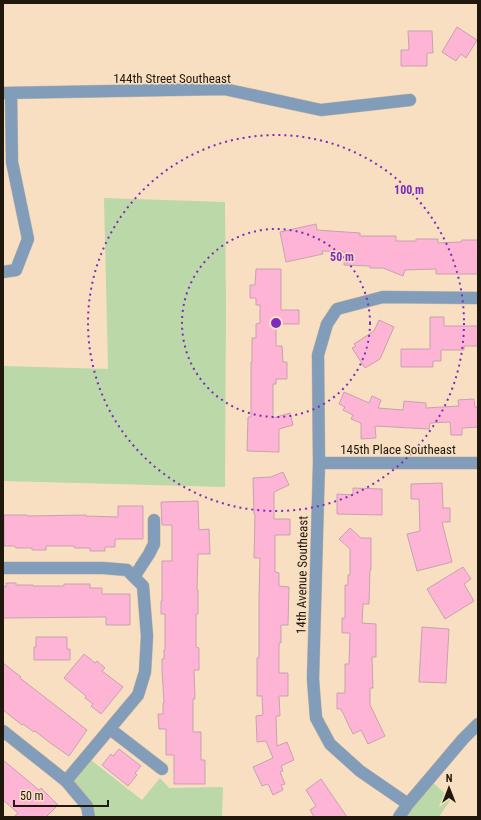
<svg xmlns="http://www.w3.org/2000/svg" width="481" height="820" font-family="'Roboto Condensed',sans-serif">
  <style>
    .green { fill: #bbd8a8 }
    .building { fill: #feb4d4; stroke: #c7a2b1 }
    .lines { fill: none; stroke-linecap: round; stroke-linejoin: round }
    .minor-casing { stroke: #d1bba1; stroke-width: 13 }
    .minor { stroke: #819dba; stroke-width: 12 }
    .ring { fill: none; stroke: #7b2cbf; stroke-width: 2; stroke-dasharray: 2 4 }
    .labels { text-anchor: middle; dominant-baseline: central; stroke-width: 3; stroke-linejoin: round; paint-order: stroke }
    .street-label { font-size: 13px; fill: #20180d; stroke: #f8dfc1 }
    .centre { fill: #7b2cbf; stroke: #f8dfc1; stroke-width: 2 }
    .ring-label { font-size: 12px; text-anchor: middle; font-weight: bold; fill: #7b2cbf; stroke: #f8dfc1; stroke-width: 3; stroke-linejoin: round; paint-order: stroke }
  </style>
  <rect width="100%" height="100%" fill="#f8dfc1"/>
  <path class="green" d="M104 198 225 202 226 306 225 487 3 481V366L108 369Z
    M87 757 142 800 160 778 169 788 223 787 222 817H89L66 781Z
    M429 779 451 799 439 817H399Z"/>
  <path class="building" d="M457 27 477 40 466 58 461 54 456 61 442 52Z
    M408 31H432L433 53H427V66H401V50H409Z
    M316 224 317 230 360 233V236H396V241H416V239H438V243L461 242 462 240H478V274H436V269L405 270 403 276 383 268H370V266L344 265 345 252 322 251 323 254 286 262 280 232Z
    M256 269H281V310H299V324H276V346H282L283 362H287V379H276V384H273V418L290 413 293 425 279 429V452L247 451 248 417H251V362H252V338H256V324L260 323V305H256V298H250V285H255Z
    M430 317H444V326H478V346H464V350H441V361H433V367H401V349H430Z
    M379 320 394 327 380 359 365 368 352 348 356 346 354 344 374 331Z
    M344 392 369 403 372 396 381 400 378 408 403 410 404 401 426 403V408L459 406 458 400 474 399 475 407H478V427L462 428V435H451L450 422 430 423 429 429 375 426 376 438 361 439V423L351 419 353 415 343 410 345 407 339 404Z
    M283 472 289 485 274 492V519H290V535H275V572L279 573V586L289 587 288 625H281V643H279V673H288V696H279L280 716H276L277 746 287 742 294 760 281 766 283 771 280 772 285 784 281 785 283 790 273 795 268 784 262 786 253 767 273 758 266 741 257 742 256 716 263 715 262 696H257V658H259V598L260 558H254L255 514H254L253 478 271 477Z
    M442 483 443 508H450V522H442L452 562 417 571 407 534 420 531 419 499H411V484Z
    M353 488 382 489V515L337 514V494L353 495Z
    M198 501 199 530 209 529 210 554H198L197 590H198V614H196V647L199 648V670H194L195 699H193V732H201V760H205V784H174V755H166V729H159L158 714H163V703H164L162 670V659H164V650H165V614H161V601H162V561H172V525H162L161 502Z
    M118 506H143V539H115V547H105V551H90V548H75L74 546H46V550H32V548H16L15 546H4V515H27V516L86 515V516L118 517Z
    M350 528 361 538H371V570H370L369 604H363L362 623 376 624V657H372L373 688H370V705L385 736 368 744 361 730 353 734 341 709H337V693H345V664H349L350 633H342V618H345V585H348V575H350V549L339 539Z
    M463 567 471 579 464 584 474 601 445 619 427 589Z
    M6 583H16V585H33V586H64V584H90V588H102V594H130V625H106V617L3 618V586L6 587Z
    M422 627 449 629 446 683 419 682Z
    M36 637H67V649H70V660H34V647H36Z
    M84 654 95 663 97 661 105 668 102 671 123 687 101 714 91 706 93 704 85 698 86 696 64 678Z
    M3 663 21 677 20 678 87 730 69 756 49 742 35 731 34 732 23 724 22 725 3 710Z
    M119 749 141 766 135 773 137 775 128 786 102 765 111 754 113 756Z
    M3 760 39 790 41 788 58 805 46 817H14L18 813 3 800Z
    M321 779 347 817H314L310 810 316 806 306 790Z"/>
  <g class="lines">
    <g class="minor-casing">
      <path id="minor" d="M3 93 224 89 321 110 410 100
        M3 272 16 270 28 239 12 162 11 93
        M319 463H478
        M3 568H103L127 570 143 586 147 636 145 672 138 695 66 781
        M134 577 149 554 154 544V520
        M110 729 162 769
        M3 731 66 781 87 806 89 817
        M408 804 360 771 330 744 316 718 313 679 319 463 318 355 327 324 337 309 383 297 478 298
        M399 817 408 804 463 739 478 724"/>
    </g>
    <use href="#minor" class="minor"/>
  </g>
  <g class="ring">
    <circle cx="276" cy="323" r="94"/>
    <circle cx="276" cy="323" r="188"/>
  </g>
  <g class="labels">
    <g class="street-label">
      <text x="172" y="78">144th Street Southeast</text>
      <text x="398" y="449">145th Place Southeast</text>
      <text transform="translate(302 575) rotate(-89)">14th Avenue Southeast</text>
    </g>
  </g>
  <circle cx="276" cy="323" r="6" class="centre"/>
  <g class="ring-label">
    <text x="409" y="194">100 m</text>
    <text x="342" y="261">50 m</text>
  </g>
  <rect width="481" height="820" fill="none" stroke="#20180d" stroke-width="8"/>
  <g transform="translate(449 788)" stroke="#f8dfc1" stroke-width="3" paint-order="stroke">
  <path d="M0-3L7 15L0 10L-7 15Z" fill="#20180d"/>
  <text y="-6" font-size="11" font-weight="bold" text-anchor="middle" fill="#20180d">N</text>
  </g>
  <path d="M14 800v6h94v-6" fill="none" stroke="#20180d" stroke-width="2"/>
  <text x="20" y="800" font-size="12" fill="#20180d" stroke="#f8dfc1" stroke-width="3" paint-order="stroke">50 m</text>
</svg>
